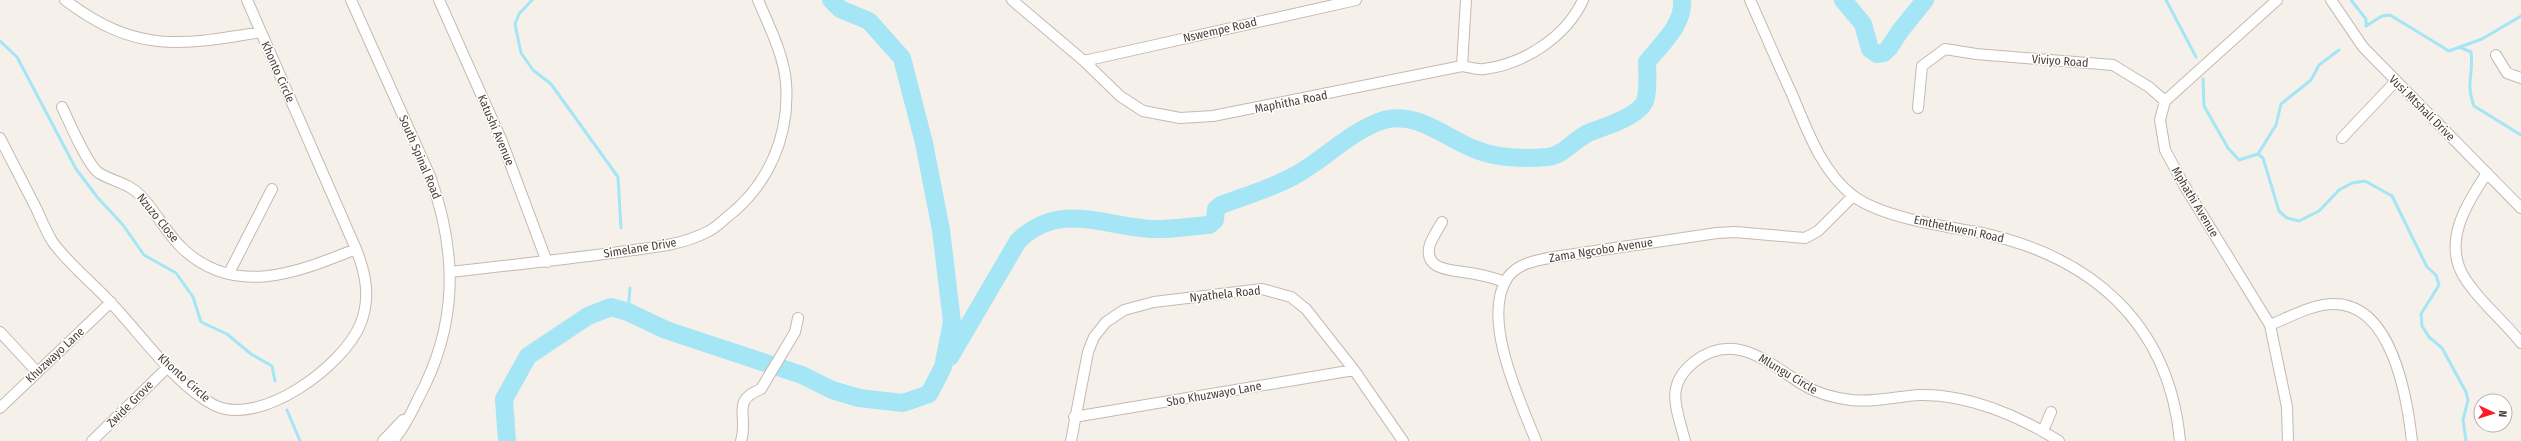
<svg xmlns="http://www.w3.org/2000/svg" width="2521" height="441" font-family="'Fira Sans Condensed',sans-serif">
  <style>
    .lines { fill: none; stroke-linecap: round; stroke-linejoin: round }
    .stream { stroke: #a4e5f6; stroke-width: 3 }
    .river { stroke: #a4e5f6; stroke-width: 18 }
    .minor-casing { stroke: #c6b9af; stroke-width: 12 }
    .minor { stroke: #fff; stroke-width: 10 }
    .labels { text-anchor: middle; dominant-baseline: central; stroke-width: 3; stroke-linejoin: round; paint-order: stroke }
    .street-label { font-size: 12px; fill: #4b3f37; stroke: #fff }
  </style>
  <rect width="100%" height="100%" fill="#f6f0ea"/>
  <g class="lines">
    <path class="stream" d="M532 0 519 14 515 24 521 53 533 70 551 84 618 177 621 228
      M2166 0 2196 57
      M2351 0 2366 19V26
      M2366 26 2382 16 2390 15 2449 51 2482 39 2521 16
      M0 41 17 57 76 169 98 198 123 225 144 255 176 273 193 297 201 322 227 334 251 354 272 366 275 381
      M2459 47 2471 52C2474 75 2465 82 2474 106L2521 135
      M2203 79 2204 106 2228 148 2239 160 2258 154 2263 158 2279 211 2287 218 2299 221 2319 211 2339 190 2352 183 2365 181 2392 196 2427 267 2436 275 2439 285 2421 314 2422 326 2429 337 2442 348 2466 392 2468 400 2463 420 2466 441
      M2258 154 2276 125 2281 104 2311 80 2319 65 2339 50
      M628 312 630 288
      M287 410 300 441"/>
    <path class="river" d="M1843 0 1863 24 1870 49 1877 54 1884 53 1889 48 1900 31 1925 0
      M950 357 1018 241C1059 201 1102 226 1151 229 1170 230 1190 226 1209 225L1215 220 1216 209 1221 205C1245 196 1272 188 1294 176 1325 159 1350 131 1384 120 1416 111 1445 137 1472 148 1494 158 1523 159 1547 157 1565 156 1576 136 1593 131 1607 126 1639 116 1645 101 1649 89 1647 75 1647 62 1661 44 1684 25 1682 0
      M507 441 504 399 528 356 588 316 611 307 628 312 666 330 802 375 832 390 859 398 903 403 929 394 943 367 952 322 941 230 924 143 902 58 869 21 840 9 831 0"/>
    <g class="minor-casing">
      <path id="minor" d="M65 0C135 53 179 46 261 32
        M351 0 430 176C458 254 458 325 418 399 411 414 403 429 393 441
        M439 0 501 139 547 262
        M1012 0 1084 61 1120 96 1143 111 1180 118 1213 116 1462 66C1469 67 1477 70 1484 69 1524 64 1566 37 1583 0
        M1750 0C1764 31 1777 62 1791 92 1807 129 1820 169 1852 195 1880 217 1942 226 1977 232 2090 255 2169 322 2180 441
        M2277 0 2165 101 2160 120 2165 150 2184 185 2270 325 2287 407 2288 441
        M2331 0 2363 47 2521 208
        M2496 55 2507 73 2521 78
        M1084 61 1356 0
        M1462 66 1466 0
        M62 107C69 121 87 165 99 173 114 182 129 183 141 196 157 213 166 233 183 249 236 298 298 272 356 249
        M1918 108 1922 66 1945 49 1976 54 2113 65 2149 87 2165 101
        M0 138C12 161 24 185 36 208 41 219 46 231 52 241 68 264 92 282 111 303 140 333 177 387 214 405 260 428 343 366 360 325 371 299 366 274 356 249L247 0
        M2342 138 2395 82
        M2487 173C2466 204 2441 244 2466 280 2481 303 2504 321 2521 343
        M1442 222C1438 229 1433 237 1430 244 1422 271 1453 270 1470 273 1482 275 1494 278 1505 282
        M450 272C504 266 558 260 612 253 644 248 678 247 707 232 714 229 720 223 726 218 768 186 790 136 786 83 784 55 769 26 758 0
        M229 273 272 189
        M2270 325C2290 317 2312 304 2334 304 2392 304 2407 397 2412 441
        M0 332 37 372
        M0 408 111 302
        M1074 417 1354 370
        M2043 431 2051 412
        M92 441 168 367
        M383 441 403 420
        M741 441C749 417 730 401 761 389L795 332 798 318
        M1071 441 1088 352 1094 337 1106 322 1124 310 1154 302 1262 289 1291 297 1306 309 1354 370 1403 441
        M1536 441C1520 401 1480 317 1508 277 1518 263 1538 260 1554 257L1717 233 1735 232 1805 238 1818 231 1853 196
        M1685 441C1677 409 1664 386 1694 362 1735 329 1771 365 1805 386 1819 394 1835 398 1851 400 1873 403 1898 396 1920 395 1968 394 2019 416 2059 441"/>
    </g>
    <use href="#minor" class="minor"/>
  </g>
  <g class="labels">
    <g class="street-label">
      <text transform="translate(1220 30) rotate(-13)">Nswempe Road</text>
      <text transform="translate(2060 61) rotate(4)">Viviyo Road</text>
      <text transform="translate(278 72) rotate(66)">Khonto Circle</text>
      <text transform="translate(1291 102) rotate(-11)">Maphitha Road</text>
      <text transform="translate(2422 108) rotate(45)">Vusi Mtshali Drive</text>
      <text transform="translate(496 130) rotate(67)">Katushi Avenue</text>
      <text transform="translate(420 157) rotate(67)">South Spinal Road</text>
      <text transform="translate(2195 202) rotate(59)">Mphathi Avenue</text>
      <text transform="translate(158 218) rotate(51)">Nzuzo Close</text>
      <text transform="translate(1959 229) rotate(12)">Emthethweni Road</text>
      <text transform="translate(640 248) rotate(-9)">Simelane Drive</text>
      <text transform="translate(1601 250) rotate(-9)">Zama Ngcobo Avenue</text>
      <text transform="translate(1225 294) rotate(-6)">Nyathela Road</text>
      <text transform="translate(55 355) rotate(-43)">Khuzwayo Lane</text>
      <text transform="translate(1788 374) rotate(31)">Mlungu Circle</text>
      <text transform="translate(184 378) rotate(42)">Khonto Circle</text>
      <text transform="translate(1214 394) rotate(-10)">Sbo Khuzwayo Lane</text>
      <text transform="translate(130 404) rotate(-45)">Zwide Grove</text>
    </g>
  </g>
  <g transform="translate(2493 413) rotate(94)"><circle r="19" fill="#ffffff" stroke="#b7b2af"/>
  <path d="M0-3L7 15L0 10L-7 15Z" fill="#ff1925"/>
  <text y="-6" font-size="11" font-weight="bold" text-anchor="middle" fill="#4b3f37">N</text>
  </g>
</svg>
